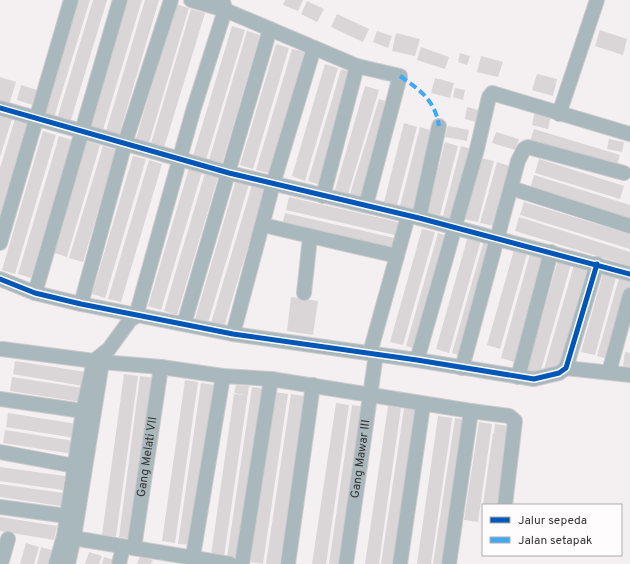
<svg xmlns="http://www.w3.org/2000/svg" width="630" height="564" font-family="Overpass,sans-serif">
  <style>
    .building { fill: #dad6d7 }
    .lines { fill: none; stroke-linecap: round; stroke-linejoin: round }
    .minor-casing { stroke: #cdcacb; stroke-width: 16 }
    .minor { stroke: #a8b8bd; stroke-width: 14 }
    .quiet { stroke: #3fa9f5; stroke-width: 4; stroke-dasharray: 8 4; stroke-linecap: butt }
    .cycleway-casing { stroke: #fefcfd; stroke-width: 8 }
    .cycleway { stroke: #0057b8; stroke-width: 5 }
    .labels { text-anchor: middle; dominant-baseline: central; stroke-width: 3.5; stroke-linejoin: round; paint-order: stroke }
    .street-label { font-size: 12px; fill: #363334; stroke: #fefcfd }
  </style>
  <rect width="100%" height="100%" fill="#f4eff0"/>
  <path class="building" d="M75 0H90L54 118 42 114Z
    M93 0H107L70 123 57 119Z
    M128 0H142L103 130 90 126Z
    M145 0H159L119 135 106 131Z
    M285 0H303L298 11 283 5Z
    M307 1 324 9 317 22 301 14Z
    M176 4 189 8 148 146 135 142Z
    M191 9 205 13 163 151 150 147Z
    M337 14 369 29 363 42 331 27Z
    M232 26 245 30 206 160 193 156Z
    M600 30 627 39 623 55 595 46Z
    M247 31 260 35 222 164 209 160Z
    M377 31 392 36 388 48 373 42Z
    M396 33 420 39 415 56 392 51Z
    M276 44 289 48 253 169 240 165Z
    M421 47 449 57 445 69 417 60Z
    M292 49 305 52 269 173 256 170Z
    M460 53 470 56 467 65 458 62Z
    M481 56 503 62 498 77 477 72Z
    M325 64 338 68 305 181 292 176Z
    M341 69 354 73 321 185 308 181Z
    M537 74 557 79 553 96 532 90Z
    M0 77 16 82 8 108 0 106Z
    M435 78 454 83 450 98 431 93Z
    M21 85 40 91 36 106 17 100Z
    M365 86 379 90 348 194 335 190Z
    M455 88 465 90 463 100 453 97Z
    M379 99 392 103 364 198 350 194Z
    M467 107 479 110 476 122 465 119Z
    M535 111 551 115 548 129 532 125Z
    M0 115 12 119 0 157Z
    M15 119 28 123 0 215V168Z
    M404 123 417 127 397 205 384 202Z
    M448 126 469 130 467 141 445 137Z
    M420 127 433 131 413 209 400 206Z
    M534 129 620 155 616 168 530 142Z
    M43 131 56 135 15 274 2 270Z
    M496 132 519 139 515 150 492 143Z
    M59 136 72 140 31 278 18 274Z
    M609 139 624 142 622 152 607 149Z
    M87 141 100 145 67 257 54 253Z
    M445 142 458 146 440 215 427 212Z
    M103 146 116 150 83 262 69 258Z
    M461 146 474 150 456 219 443 216Z
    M133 156 146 159 105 298 92 294Z
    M481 158 494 161 478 222 464 219Z
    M539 159 624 186 620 199 535 173Z
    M149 160 162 164 121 302 108 299Z
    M497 162 510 166 494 226 480 223Z
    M189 168 202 172 161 310 148 306Z
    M205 173 218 177 177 315 164 311Z
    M534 175 630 205V219L530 189Z
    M236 180 249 184 208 323 195 319Z
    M252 185 265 189 224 327 211 323Z
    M289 197 402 223 399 236 286 210Z
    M524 202 630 234V249L520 215Z
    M285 213 399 239 396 252 282 226Z
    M519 217 630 252V266L515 231Z
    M422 229 435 232 403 345 390 342Z
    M438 233 451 237 419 350 406 346Z
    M468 236 481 240 449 353 436 349Z
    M484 240 497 244 465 357 452 353Z
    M514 250 527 254 500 349 487 345Z
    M530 254 543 258 514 362 501 358Z
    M558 260 571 264 539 377 526 373Z
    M574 265 587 269 557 373 544 369Z
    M603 274 616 277 595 355 581 352Z
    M619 278 630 281V291L611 360 597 356Z
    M291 297 318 301 313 335 287 331Z
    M625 352 630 353V367L623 366Z
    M15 361 86 372 83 386 13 374Z
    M124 374 138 376 116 537 102 535Z
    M140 376 154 378 132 539 119 537Z
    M12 377 83 388 81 402 10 391Z
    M185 380 198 382 175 543 162 541Z
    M201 383 215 385 191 545 178 544Z
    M236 385 249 386 224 557 211 555 234 394 245 395 234 393Z
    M252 387 265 389 240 559 227 557Z
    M275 392 288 394 263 564 250 562Z
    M291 394 304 396 280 564H266Z
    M336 403 349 405 331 530 326 564H312Z
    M352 405 366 407 343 564H329Z
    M388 406 401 408 383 534 379 564H365Z
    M404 408 418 410 395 564H381Z
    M8 413 77 424 75 438 6 427Z
    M438 416 452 418 451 427 431 564H417Z
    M455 418 468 420 447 564H433Z
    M479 422 492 424 478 522 464 520Z
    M495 424 508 426 497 505H483L493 433 498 434 494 433Z
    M5 430 74 441 73 454 3 443Z
    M0 467 65 476 63 490 0 481Z
    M0 484 63 493 61 506 0 497Z
    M0 517 57 526 54 540 0 531Z
    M26 543 39 547 34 564H20Z
    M41 547 55 551 51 564H37Z
    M89 552 102 556 99 564H85Z
    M140 556 153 560 151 564H137Z
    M104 557 117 561 116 564H102Z"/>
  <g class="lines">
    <g class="minor-casing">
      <g id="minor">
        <path d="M191 0 225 10 357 66 400 76 366 205"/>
        <path d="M0 108 229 173 419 218 630 274"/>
        <path d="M559 114 597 0"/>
        <path d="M511 188 630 226"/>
        <path d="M323 196 357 66"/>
        <path d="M419 218 439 126"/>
        <path d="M263 225 397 256"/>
        <path d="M0 243 71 0"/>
        <path d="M0 279 35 293 81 304 233 334 417 360 534 379 559 373 566 368 597 264"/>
        <path d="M35 293 120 0"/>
        <path d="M304 293 310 237"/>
        <path d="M81 304 125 143 171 0"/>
        <path d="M184 324 270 29"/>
        <path d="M233 334 273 184 314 48"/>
        <path d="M2 349 102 362 161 367 223 376 271 379 471 411 449 564"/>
        <path d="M370 353 408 216"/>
        <path d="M417 360 477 149 489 97 492 93 630 134"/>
        <path d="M462 368 518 161 524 149 528 147 624 173"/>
        <path d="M566 368 630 375"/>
        <path d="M609 372 630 295"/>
        <path d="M518 377 551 252"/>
        <path d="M0 399 83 411"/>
        <path d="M471 411 509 416 515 421 505 505"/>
        <path d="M0 452 75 466"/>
        <path d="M0 507 67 516"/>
        <path d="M67 537 230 564"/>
        <path id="s1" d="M134 548 161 367"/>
        <path d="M193 556 223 376"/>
        <path d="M1 564 8 539"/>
        <path d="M56 564 64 536 83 411 94 361 109 349 130 320 136 316 193 111 225 10 223 1"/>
        <path d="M68 564 74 537 102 362"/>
        <path d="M119 564 123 547"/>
        <path d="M242 564 271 379"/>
        <path d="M288 564 313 385"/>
        <path id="s2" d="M346 564 376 354"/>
        <path d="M400 564 423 405"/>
      </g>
    </g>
    <use href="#minor" class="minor"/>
    <path class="quiet" d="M400 76C420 90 435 100 439 126"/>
    <g class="cycleway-casing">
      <path id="cycleway" d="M0 108 229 173 419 218 630 274
        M0 279 35 293 81 304 233 334 417 360 534 379 559 373 566 368 597 264"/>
    </g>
    <use href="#cycleway" class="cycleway"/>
  </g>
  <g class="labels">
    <g class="street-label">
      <text stroke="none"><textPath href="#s1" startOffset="92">Gang Melati VII</textPath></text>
      <text stroke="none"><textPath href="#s2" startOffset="106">Gang Mawar III</textPath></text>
    </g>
  </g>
  <rect x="482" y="504" width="140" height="52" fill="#fefcfd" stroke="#aeacad"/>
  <rect x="490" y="517" width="20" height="6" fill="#0057b8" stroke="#aeacad"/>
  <text x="518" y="524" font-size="12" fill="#363334">Jalur sepeda</text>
  <rect x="490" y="537" width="20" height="6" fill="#3fa9f5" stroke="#aeacad"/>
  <text x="518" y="544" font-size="12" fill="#363334">Jalan setapak</text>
</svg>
